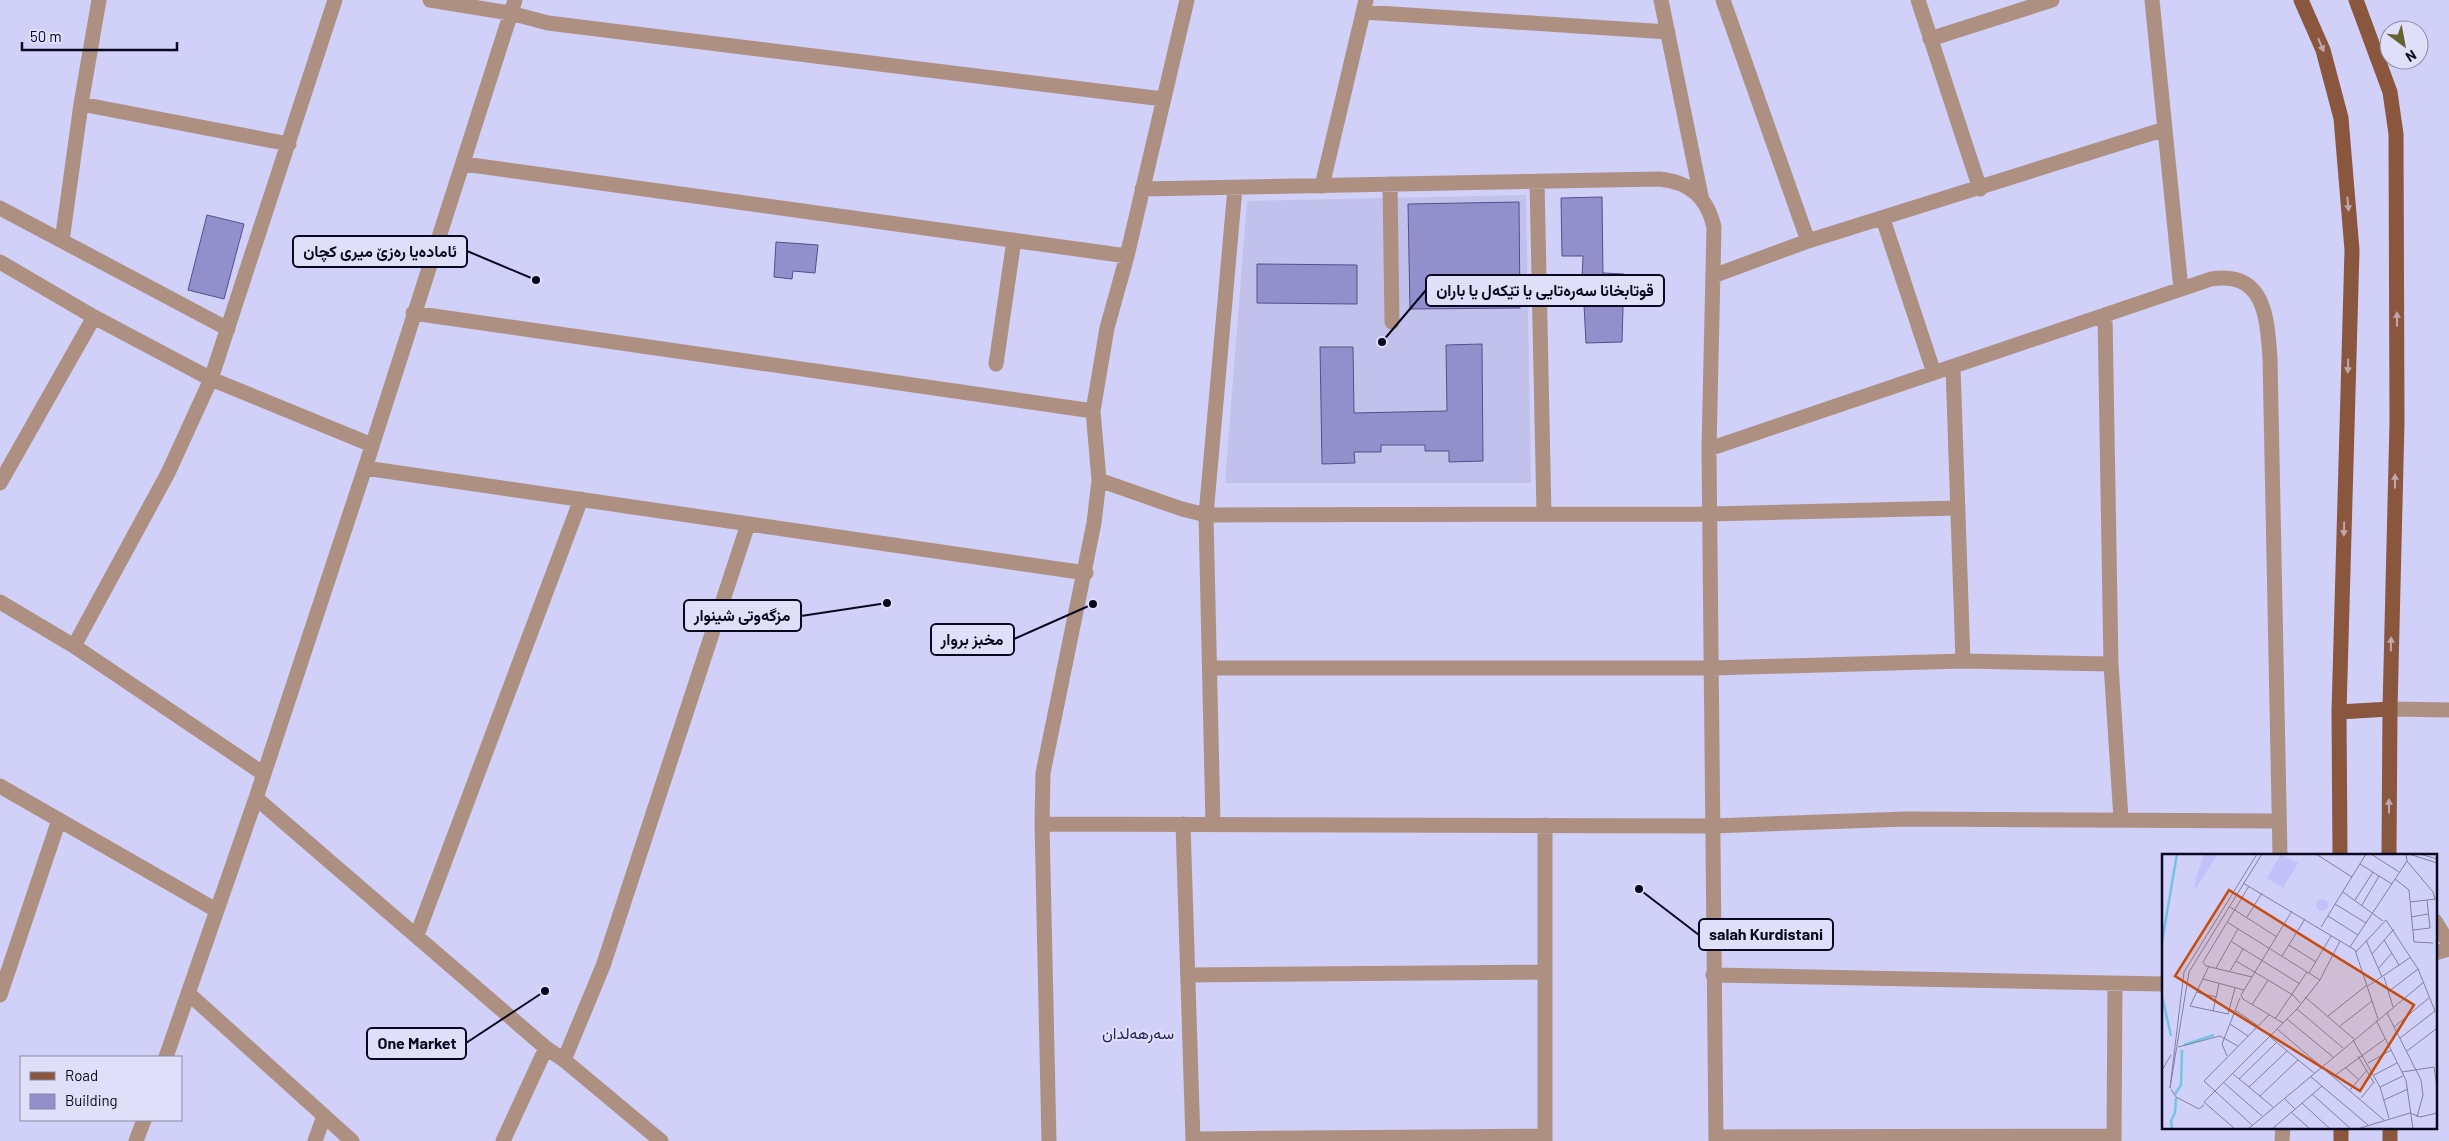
<svg xmlns="http://www.w3.org/2000/svg" width="2449" height="1141" font-family="Barlow,Vazirmatn,sans-serif">
  <style>
    .built { fill: #c1c1eb }
    .building { fill: #928fcd; stroke: #544f88 }
    .lines { fill: none; stroke-linecap: round; stroke-linejoin: round }
    .minor { stroke: #ae9083; stroke-width: 15 }
    .major { stroke: #8a563e; stroke-width: 15 }
    .oneway { fill: #bda8af }
    .labels { text-anchor: middle; dominant-baseline: central; stroke-width: 4; stroke-linejoin: round; paint-order: stroke }
    .neighbourhood-label { font-size: 16px; fill: #2b2458; stroke: #dfdffa }
    .inset-river { fill: none; stroke: #74c4e4; stroke-width: 2.5 }
    .inset-road { fill: none; stroke: #8180a1; stroke-width: 1 }
    .view { fill: #c74d0f; fill-opacity: 0.15; stroke: #c74d0f; stroke-width: 2.5 }
    .inset-edge { fill: none; stroke: #0a081e; stroke-width: 2.5 }
    .leader { fill: none; stroke: #0a081e; stroke-width: 2 }
    .callout-dot { fill: #0a081e; stroke: #dfdffa; stroke-width: 2 }
    .callout { fill: #dfdffa; stroke: #0a081e; stroke-width: 2 }
    .callout-label { font-size: 16px; text-anchor: middle; font-weight: bold; fill: #0a081e }
  </style>
  <rect width="100%" height="100%" fill="#d1d0f8"/>
  <path class="built" d="M1526 195 1531 483H1225L1247 201Z"/>
  <path class="building" d="M1602 197 1603 273 1624 274 1622 342 1586 343 1584 305H1581L1583 256H1562L1561 198Z
    M1519 202 1520 308 1410 309 1408 204Z
    M207 215 244 224 224 299 188 290Z
    M776 242 818 245 815 273 793 271 792 279 774 277Z
    M1257 264 1357 265V304L1257 303Z
    M1482 344 1483 461 1449 462V451H1425V445H1381V452H1354L1355 463 1322 464 1320 347H1353L1354 413 1447 411 1446 345Z"/>
  <g class="lines">
    <path class="minor" d="M430 0 510 13 548 23 1163 99
      M1661 0 1701 196
      M1723 0 1808 241
      M1918 0 1980 189
      M2152 0 2181 289
      M1363 12 1668 32
      M1930 39 2052 0
      M81 104 289 144
      M464 164 1127 256
      M1537 181 1544 514
      M1390 184 1392 322
      M1322 186 1366 0
      M1142 189 1659 179C1690 182 1707 197 1714 227L1709 449 1716 1141
      M0 208 228 329
      M1883 219 1934 373
      M62 241 81 104 99 0
      M0 262 94 317 211 379 372 445
      M1713 276 1808 241 2165 129
      M413 313 1093 411
      M2105 315 2111 664 2121 819
      M996 364 1014 240
      M1953 367 1963 661
      M1709 449 2211 279C2265 271 2267 317 2270 358L2280 855
      M365 468 1086 573
      M1099 480 1182 509 1206 515 1710 514 1958 508
      M0 483 94 317
      M0 602 74 646 264 774
      M74 646 168 473 211 379 335 0
      M1210 668H1712L1963 661 2111 664
      M2390 709 2449 710
      M0 786 216 910
      M256 798 546 1048 564 1060 661 1141
      M1213 823 1206 515 1235 188
      M1042 824 1712 826 1906 819 2279 821
      M1183 824 1193 1141
      M2435 921 2449 944
      M417 935 581 499
      M2435 953 2449 949
      M1188 975 1545 972
      M1713 975 2163 984
      M188 993 352 1141
      M0 995 59 820
      M166 1057 256 798 365 468 515 0
      M564 1060 603 966 748 524
      M1716 1137 2114 1136
      M1193 1139 1545 1136
      M136 1141 144 1120
      M315 1141 324 1116
      M503 1141 546 1048
      M1049 1141 1042 824 1043 773 1094 523 1099 480 1093 411 1107 328 1127 256 1187 0
      M1545 1141V825
      M2114 1141 2115 984
      M2282 1141 2283 1127"/>
    <path class="major" d="M2301 0 2323 50 2341 118 2352 250 2339 712 2340 855
      M2356 0 2390 92 2396 134 2397 422 2390 709 2389 855
      M2339 712 2390 709
      M2390 1127V1141
      M2341 1141V1127"/>
  </g>
  <defs><path id="oneway-solid" d="M-6-.8H1V-3.2L6.5 0L1 3.2V.8H-6Z" transform="scale(1.25)"/></defs>
  <g class="oneway">
    <use href="#oneway-solid" transform="translate(2321 45) rotate(67)"/>
    <use href="#oneway-solid" transform="translate(2348 204) rotate(85)"/>
    <use href="#oneway-solid" transform="translate(2397 319) rotate(-90)"/>
    <use href="#oneway-solid" transform="translate(2348 366) rotate(92)"/>
    <use href="#oneway-solid" transform="translate(2395 481) rotate(-89)"/>
    <use href="#oneway-solid" transform="translate(2344 529) rotate(92)"/>
    <use href="#oneway-solid" transform="translate(2391 644) rotate(-89)"/>
    <use href="#oneway-solid" transform="translate(2389 806) rotate(-90)"/>
  </g>
  <g class="labels">
    <g class="neighbourhood-label">
      <text x="1138" y="1032">سەرهەلدان</text>
    </g>
  </g>
  <g transform="translate(2162 854)">
    <rect width="275" height="275" fill="#d1d0f8"/>
    <path d="M42 0H56L32 37 34 24ZM119 0 136 9 121 34 105 24ZM154 51a6 6 0 1 1 12 0a6 6 0 1 1-12 0Z" fill="#c2c1f9"/>
    <path class="inset-river" d="M0 88 15 0M0 142 9 182M22 191 52 181M13 240 19 231 20 196M10 275 9 267 13 259 14 244"/>
    <path class="inset-road" d="M154 0 190 23M209 0 237 18M247 0 275 9M258 0 275 5M245 7 271 38 273 45M198 10 230 30M233 25 247 36 252 88 271 89M81 29 193 96 216 165M87 32 41 108 44 112 90 123M181 38 221 67M193 46 211 18M248 48 274 45M173 50 204 69M200 51 217 22M92 52 122 70M68 53 115 83M166 62 196 81M85 63 100 39M249 63 266 60M65 68 158 126M159 73 204 0M251 76 268 74 265 46M135 79 161 95M204 86 220 123M222 86 237 111M70 88 138 130M127 91 154 108M188 93 245 7 244 0M194 98 224 66 256 115 273 157 238 184M210 100 232 75M120 102 143 65M74 107 131 141 138 149M47 112 28 152 66 160 73 134M54 114 76 75M216 115 230 99M68 117 81 95M147 119 169 82M222 123 231 153M41 125 82 136M206 132 249 103M34 138 54 143M226 138 256 115M143 143 192 185M90 151 106 126M135 155 181 194M73 156 96 172M51 157 57 130M225 159 259 226 261 241 255 263M166 162 205 131M113 165 145 118M125 165 171 203M214 166 244 226 251 275M121 169 81 145 79 141 130 57M68 170 86 182M178 172 210 147M232 173 268 143M115 175 222 266M107 182 152 219M191 186 218 233 227 264M16 193 58 182 76 192M245 197 274 175M65 202 60 190 78 144M196 202 212 229M206 209 229 196M183 213 196 225M0 216 9 201M240 218 272 213 275 232M70 219 111 253M212 221 235 209M148 222 206 271M172 222 223 185M77 225 114 189M61 228 100 262M87 233 125 197M218 233 241 222M8 234 27 118 100 0M8 234 22 118 95 0M9 235 14 243 37 255 42 251M188 236 205 216M150 240 189 275M98 242 136 206M122 244 133 255M199 244 212 228M222 246 246 235M140 249 168 275M129 258 148 275M90 271 42 227 107 161M73 275 42 248 135 155 158 126 178 87M86 275 262 128M110 275 160 232M195 275 248 259 258 263 275 259"/>
    <path class="view" d="M67 36 252 151 198 237 13 122Z"/>
    <rect width="275" height="275" class="inset-edge"/>
  </g>
  <path class="leader" d="M536 280L467 251M1382 342L1426 290M887 603L801 616M1093 604L1014 639M1639 889L1699 935M545 991L466 1043"/>
  <g class="callout-dot">
    <circle cx="536" cy="280" r="5"/>
    <circle cx="1382" cy="342" r="5"/>
    <circle cx="887" cy="603" r="5"/>
    <circle cx="1093" cy="604" r="5"/>
    <circle cx="1639" cy="889" r="5"/>
    <circle cx="545" cy="991" r="5"/>
  </g>
  <g class="callout">
    <rect x="293" y="236" width="174" height="31" rx="5"/>
    <rect x="1426" y="275" width="238" height="31" rx="5"/>
    <rect x="684" y="600" width="117" height="31" rx="5"/>
    <rect x="931" y="624" width="83" height="31" rx="5"/>
    <rect x="1699" y="919" width="134" height="31" rx="5"/>
    <rect x="367" y="1028" width="99" height="31" rx="5"/>
  </g>
  <g class="callout-label">
    <text x="380" y="257">ئامادەيا رەزێ ميرى كچان</text>
    <text x="1545" y="296">قوتابخانا سەرەتایی یا تێکەل یا باران</text>
    <text x="742" y="621">مزگەوتی شينوار</text>
    <text x="972" y="645">مخبز بروار</text>
    <text x="1766" y="940">salah Kurdistani</text>
    <text x="417" y="1049">One Market</text>
  </g>
  <rect x="20" y="1056" width="162" height="65" fill="#dfdffa" stroke="#8a89a2"/>
  <rect x="30" y="1072" width="25" height="8" fill="#8a563e" stroke="#8a89a2"/>
  <text x="65" y="1081" font-size="15" fill="#0a081e">Road</text>
  <rect x="30" y="1094" width="25" height="15" fill="#928fcd" stroke="#8a89a2"/>
  <text x="65" y="1106" font-size="15" fill="#0a081e">Building</text>
  <g transform="translate(2404 45) rotate(148)"><circle r="24" fill="#dfdffa" stroke="#8a89a2"/>
  <path d="M0-4L9 19L0 12L-9 19Z" fill="#65622f"/>
  <text y="-8" font-size="14" font-weight="bold" text-anchor="middle" fill="#0a081e">N</text>
  </g>
  <path d="M22 42v8h155v-8" fill="none" stroke="#0a081e" stroke-width="2.5"/>
  <text x="30" y="42" font-size="15" fill="#0a081e" stroke="#dfdffa" stroke-width="4" paint-order="stroke">50 m</text>
</svg>
